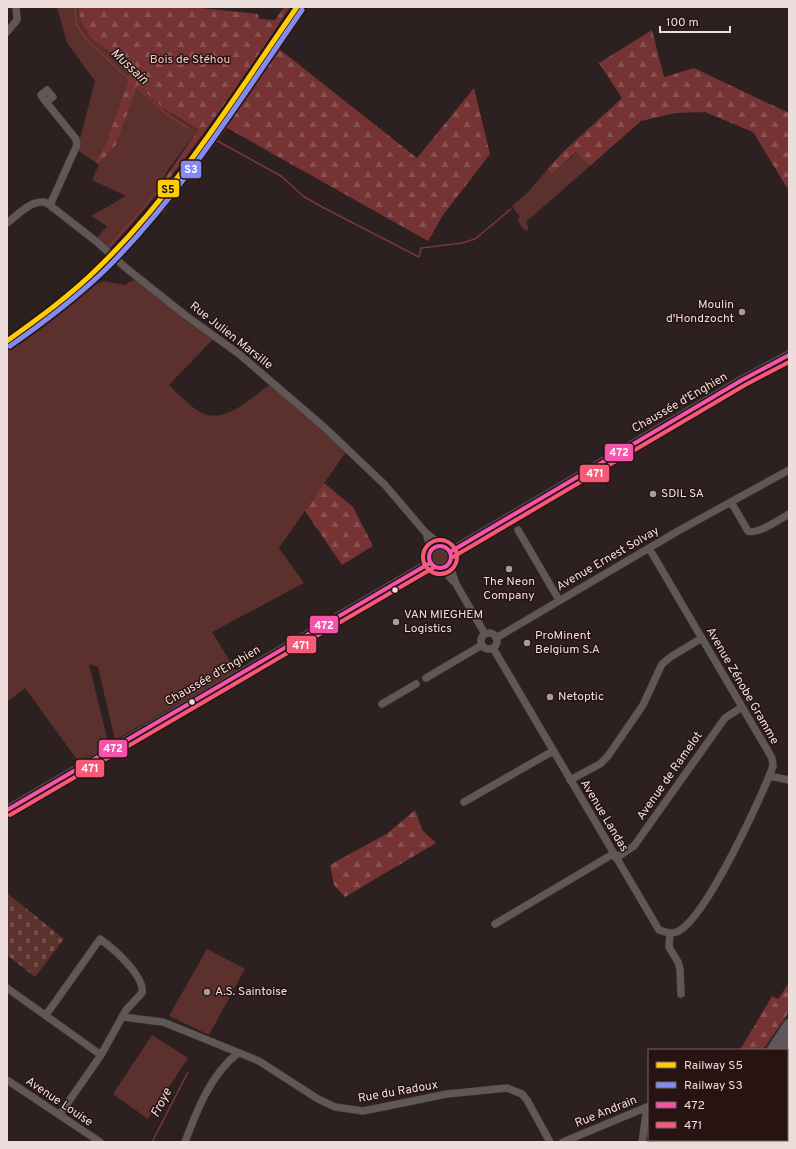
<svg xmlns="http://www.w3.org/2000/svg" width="796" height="1149" font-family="Overpass,sans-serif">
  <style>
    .green { fill: #5c302d }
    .forest { fill: url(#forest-firs) }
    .cemetery { fill: url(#cemetery-stones) }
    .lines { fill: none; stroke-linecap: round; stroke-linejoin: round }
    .stream { stroke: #7b3836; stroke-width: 1.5 }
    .minor-casing { stroke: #473d3d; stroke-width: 8 }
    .major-casing { stroke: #473d3d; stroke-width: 10 }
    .highway-casing { stroke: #473d3d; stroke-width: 12 }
    .minor { stroke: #615756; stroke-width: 7 }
    .major { stroke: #5f575c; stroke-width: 8 }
    .highway { stroke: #5e575c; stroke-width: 10 }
    .bus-1-casing { stroke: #271312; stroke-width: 7 }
    .bus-2-casing { stroke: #271312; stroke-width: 7 }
    .bus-1 { stroke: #f653ac; stroke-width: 4 }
    .bus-2 { stroke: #f75a77; stroke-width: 4 }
    .rail-1-casing { stroke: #271312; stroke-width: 8 }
    .rail-2-casing { stroke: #271312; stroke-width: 8 }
    .rail-1 { stroke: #ffcc06; stroke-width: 5 }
    .rail-2 { stroke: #828cf0; stroke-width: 5 }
    .poi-dot { fill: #a99c9a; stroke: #271312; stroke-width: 1.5 }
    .bus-dot { fill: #eddedc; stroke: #271312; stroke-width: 1.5 }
    .labels { text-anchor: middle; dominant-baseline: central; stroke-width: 3; stroke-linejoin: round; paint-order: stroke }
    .park-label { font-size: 12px; fill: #f4c7c3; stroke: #271312 }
    .poi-label { font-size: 12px; fill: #eddedc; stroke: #271312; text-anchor: start }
    .street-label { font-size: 12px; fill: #eddedc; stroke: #271312 }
    .water-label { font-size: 13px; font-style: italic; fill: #f1dad8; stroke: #271312 }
    .line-badge { stroke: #271312; stroke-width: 1.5 }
    .badge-label { font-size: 11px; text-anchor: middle; font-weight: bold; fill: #fff }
    .pale-badge-label { font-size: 11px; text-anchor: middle; font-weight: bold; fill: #111 }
  </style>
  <defs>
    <pattern id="forest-firs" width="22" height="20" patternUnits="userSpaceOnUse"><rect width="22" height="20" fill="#753433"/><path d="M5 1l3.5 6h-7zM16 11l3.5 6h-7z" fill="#895150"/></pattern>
    <pattern id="cemetery-stones" width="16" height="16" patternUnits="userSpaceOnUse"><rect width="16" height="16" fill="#5c302d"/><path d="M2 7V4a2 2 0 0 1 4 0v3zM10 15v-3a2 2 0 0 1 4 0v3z" fill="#744e4b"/></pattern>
  </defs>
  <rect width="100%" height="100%" fill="#2c2020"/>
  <path class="green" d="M57 7H78L81 25 93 40 115 56 129 71 128 81 105 146 95 162 77 150 95 81 67 43Z
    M138 85C157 102 175 118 198 130L168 170 149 201 128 226 107 246 97 238 107 226 91 216 126 196 92 180 99 164 116 145Z
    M577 152 590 166 526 222 529 229 525 231 517 220 520 217 512 206 527 193 547 170 552 174Z
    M139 280 214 338 169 385C177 393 185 401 194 408 222 430 248 399 271 384L346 452 279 548 304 583 212 632 236 671 115 740 98 667 89 664 109 746 78 761 25 688 7 702V348L28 333 36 331 98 283 103 281 125 285 131 281Z
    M431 557a9 9 0 1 1 18 0a9 9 0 1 1-18 0Z
    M207 949 245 969 209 1035 169 1016Z
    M152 1035 188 1058 148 1119 113 1094Z"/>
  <path class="forest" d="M78 7H191L258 14 259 19 275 20 284 7H290C235 91 178 175 110 248L107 246C143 212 170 171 198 130L162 107 138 85 116 145 99 164 95 162 105 146 128 81 129 71 115 56 93 40 81 24Z
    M652 30 664 77 694 68 789 113V191L753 132 705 112 676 113 641 121 590 166 576 152 552 174 547 170 562 153 622 98 599 63Z
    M274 45 417 158 474 88 490 154 443 215 428 241 227 128 163 213H160L158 211Z
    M324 483 353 507 373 546 342 565 305 511Z
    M415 810 422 830 436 843 345 897 334 885 330 865 388 833Z
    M789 983V1012L763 1050H740L772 996 778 999Z"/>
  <path class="cemetery" d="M7 893 64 939 35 977 7 955Z"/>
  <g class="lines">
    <path class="stream" d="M75 7 76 24 86 39 167 115 188 128
      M214 139 281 176 303 196 324 208 419 257 421 248 462 243 475 239 511 209
      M152 1142 188 1072"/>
    <g class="minor-casing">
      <path id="minor" d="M7 32 17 20 16 7
        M46 102 41 95 47 90 53 97 46 102 76 139 77 145 50 205
        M7 223C18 215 32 198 47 203L97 242 126 268 185 315 239 354 324 427 385 485 425 532 441 545
        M731 502 748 531C758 535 780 519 789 514
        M518 530 559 600
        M427 536 431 550
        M449 564 456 584 485 634
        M437 568 447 574 453 581
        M481 641a8 8 0 1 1 16 0a8 8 0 1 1-16 0Z
        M496 638 678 531 789 470
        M493 648 659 930C666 932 672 935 679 931 707 915 761 799 773 766L772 758 649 548
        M426 678 482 645
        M382 704 416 684
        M769 776 789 780
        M570 780 600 764 608 756 643 705 662 664 672 656 702 638
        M464 802 553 751
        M616 858 634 846 725 718 742 707
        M495 924 613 854
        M670 933 669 947 678 962 680 969 681 994
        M7 988 101 1055
        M46 1015 100 939C113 948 145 976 142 993L126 1010 101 1055 60 1114
        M122 1017 163 1022 259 1061 318 1099 335 1107 363 1111 447 1094 507 1088 522 1094 527 1100 550 1142
        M787 1077 789 1075
        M7 1080 100 1142
        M185 1142C197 1110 211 1074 238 1053
        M563 1142 647 1107 642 1142
        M738 1142 739 1140"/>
    </g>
    <g class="major-casing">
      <path id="major" d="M429 557a11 11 0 1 1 22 0a11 11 0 1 1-22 0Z
        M450 552 742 380 789 355
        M7 810 430 563"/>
    </g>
    <g class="highway-casing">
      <path id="highway" d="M772 1050 789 1024
        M781 1050 789 1038
        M708 1142 709 1140
        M717 1142 718 1140"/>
    </g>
    <use href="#minor" class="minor"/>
    <use href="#major" class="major"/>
    <use href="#highway" class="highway"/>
    <g class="bus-1-casing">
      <path id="bus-1" d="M429 557a11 11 0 1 1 22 0a11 11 0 1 1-22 0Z
        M450 552 742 380 789 355
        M7 810 430 563"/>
    </g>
    <g class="bus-2-casing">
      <path id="bus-2" d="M423 557a17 17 0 1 1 34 0a17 17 0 1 1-34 0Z
        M453 557 745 385 789 362
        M10 815 433 568"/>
    </g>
    <use href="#bus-1" class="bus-1"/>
    <use href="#bus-2" class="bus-2"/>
    <g class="rail-1-casing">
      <path id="rail-1" d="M7 341C39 318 71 295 99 267 177 191 235 96 297 7"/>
    </g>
    <g class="rail-2-casing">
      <path id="rail-2" d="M10 346C43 323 76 298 105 270 182 194 240 99 302 10"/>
    </g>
    <use href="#rail-1" class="rail-1"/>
    <use href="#rail-2" class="rail-2"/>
  </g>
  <g class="poi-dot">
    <circle cx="742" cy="312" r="4"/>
    <circle cx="653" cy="494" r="4"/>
    <circle cx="509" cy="569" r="4"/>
    <circle cx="396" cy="622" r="4"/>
    <circle cx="527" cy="643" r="4"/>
    <circle cx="550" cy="697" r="4"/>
    <circle cx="207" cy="992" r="4"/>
  </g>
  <g class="bus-dot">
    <circle cx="395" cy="590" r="3.5"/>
    <circle cx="192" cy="702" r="3.5"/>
  </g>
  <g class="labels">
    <g class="park-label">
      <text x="190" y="60">Bois de Stéhou</text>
    </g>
    <g class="poi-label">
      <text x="734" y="305" text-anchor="end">Moulin<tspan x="734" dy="14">d'Hondzocht</tspan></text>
      <text x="661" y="494">SDIL SA</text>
      <text x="509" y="582" text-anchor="middle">The Neon<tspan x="509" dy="14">Company</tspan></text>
      <text x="404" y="615">VAN MIEGHEM<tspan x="404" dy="14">Logistics</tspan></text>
      <text x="535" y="636">ProMinent<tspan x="535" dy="14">Belgium S.A</tspan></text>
      <text x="558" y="697">Netoptic</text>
      <text x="215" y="992">A.S. Saintoise</text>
    </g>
    <g class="street-label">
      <text transform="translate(231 336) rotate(38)">Rue Julien Marsille</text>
      <text transform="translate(680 403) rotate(-30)">Chaussée d'Enghien</text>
      <text transform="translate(608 559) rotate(-30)">Avenue Ernest Solvay</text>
      <text transform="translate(213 676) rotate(-30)">Chaussée d'Enghien</text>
      <text transform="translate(742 686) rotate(60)">Avenue Zénobe Gramme</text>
      <text transform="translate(670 776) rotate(-55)">Avenue de Ramelot</text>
      <text transform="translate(604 816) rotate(59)">Avenue Landas</text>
      <text transform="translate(398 1092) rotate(-10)">Rue du Radoux</text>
      <text transform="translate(59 1102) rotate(34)">Avenue Louise</text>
      <text transform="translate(606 1112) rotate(-22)">Rue Andrain</text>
    </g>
    <g class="water-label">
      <text transform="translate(129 67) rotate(43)">Mussain</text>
      <text transform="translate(162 1103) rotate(-63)">Froye</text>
    </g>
  </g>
  <g class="line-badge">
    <rect x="180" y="160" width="22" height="19" rx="4" fill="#828cf0"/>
    <rect x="157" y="179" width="23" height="19" rx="4" fill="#ffcc06"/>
    <rect x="604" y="443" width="30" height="19" rx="4" fill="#f653ac"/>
    <rect x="579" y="464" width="31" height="19" rx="4" fill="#f75a77"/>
    <rect x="309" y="615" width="30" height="19" rx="4" fill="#f653ac"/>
    <rect x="286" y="635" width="31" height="19" rx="4" fill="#f75a77"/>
    <rect x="98" y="739" width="30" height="19" rx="4" fill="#f653ac"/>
    <rect x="75" y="759" width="30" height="19" rx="4" fill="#f75a77"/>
  </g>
  <g class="badge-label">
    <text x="191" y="173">S3</text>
    <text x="619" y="456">472</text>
    <text x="595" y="477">471</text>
    <text x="324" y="629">472</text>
    <text x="301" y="649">471</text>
    <text x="113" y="752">472</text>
    <text x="90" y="772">471</text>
  </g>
  <g class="pale-badge-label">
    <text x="168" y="193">S5</text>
  </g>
  <rect width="796" height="1149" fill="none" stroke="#eddedc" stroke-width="16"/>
  <rect x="648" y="1049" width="140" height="92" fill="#271312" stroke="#766463"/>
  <rect x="656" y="1062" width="20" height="6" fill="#ffcc06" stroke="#766463"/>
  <text x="684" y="1069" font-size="12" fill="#eddedc">Railway S5</text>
  <rect x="656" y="1082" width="20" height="6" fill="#828cf0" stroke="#766463"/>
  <text x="684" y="1089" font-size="12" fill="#eddedc">Railway S3</text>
  <rect x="656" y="1102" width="20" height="6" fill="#f653ac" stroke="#766463"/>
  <text x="684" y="1109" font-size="12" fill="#eddedc">472</text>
  <rect x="656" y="1122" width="20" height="6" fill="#f75a77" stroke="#766463"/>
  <text x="684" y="1129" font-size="12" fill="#eddedc">471</text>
  <path d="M660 26v6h70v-6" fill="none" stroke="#eddedc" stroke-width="2"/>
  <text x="666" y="26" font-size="12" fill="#eddedc" stroke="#271312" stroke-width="3" paint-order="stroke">100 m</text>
</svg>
